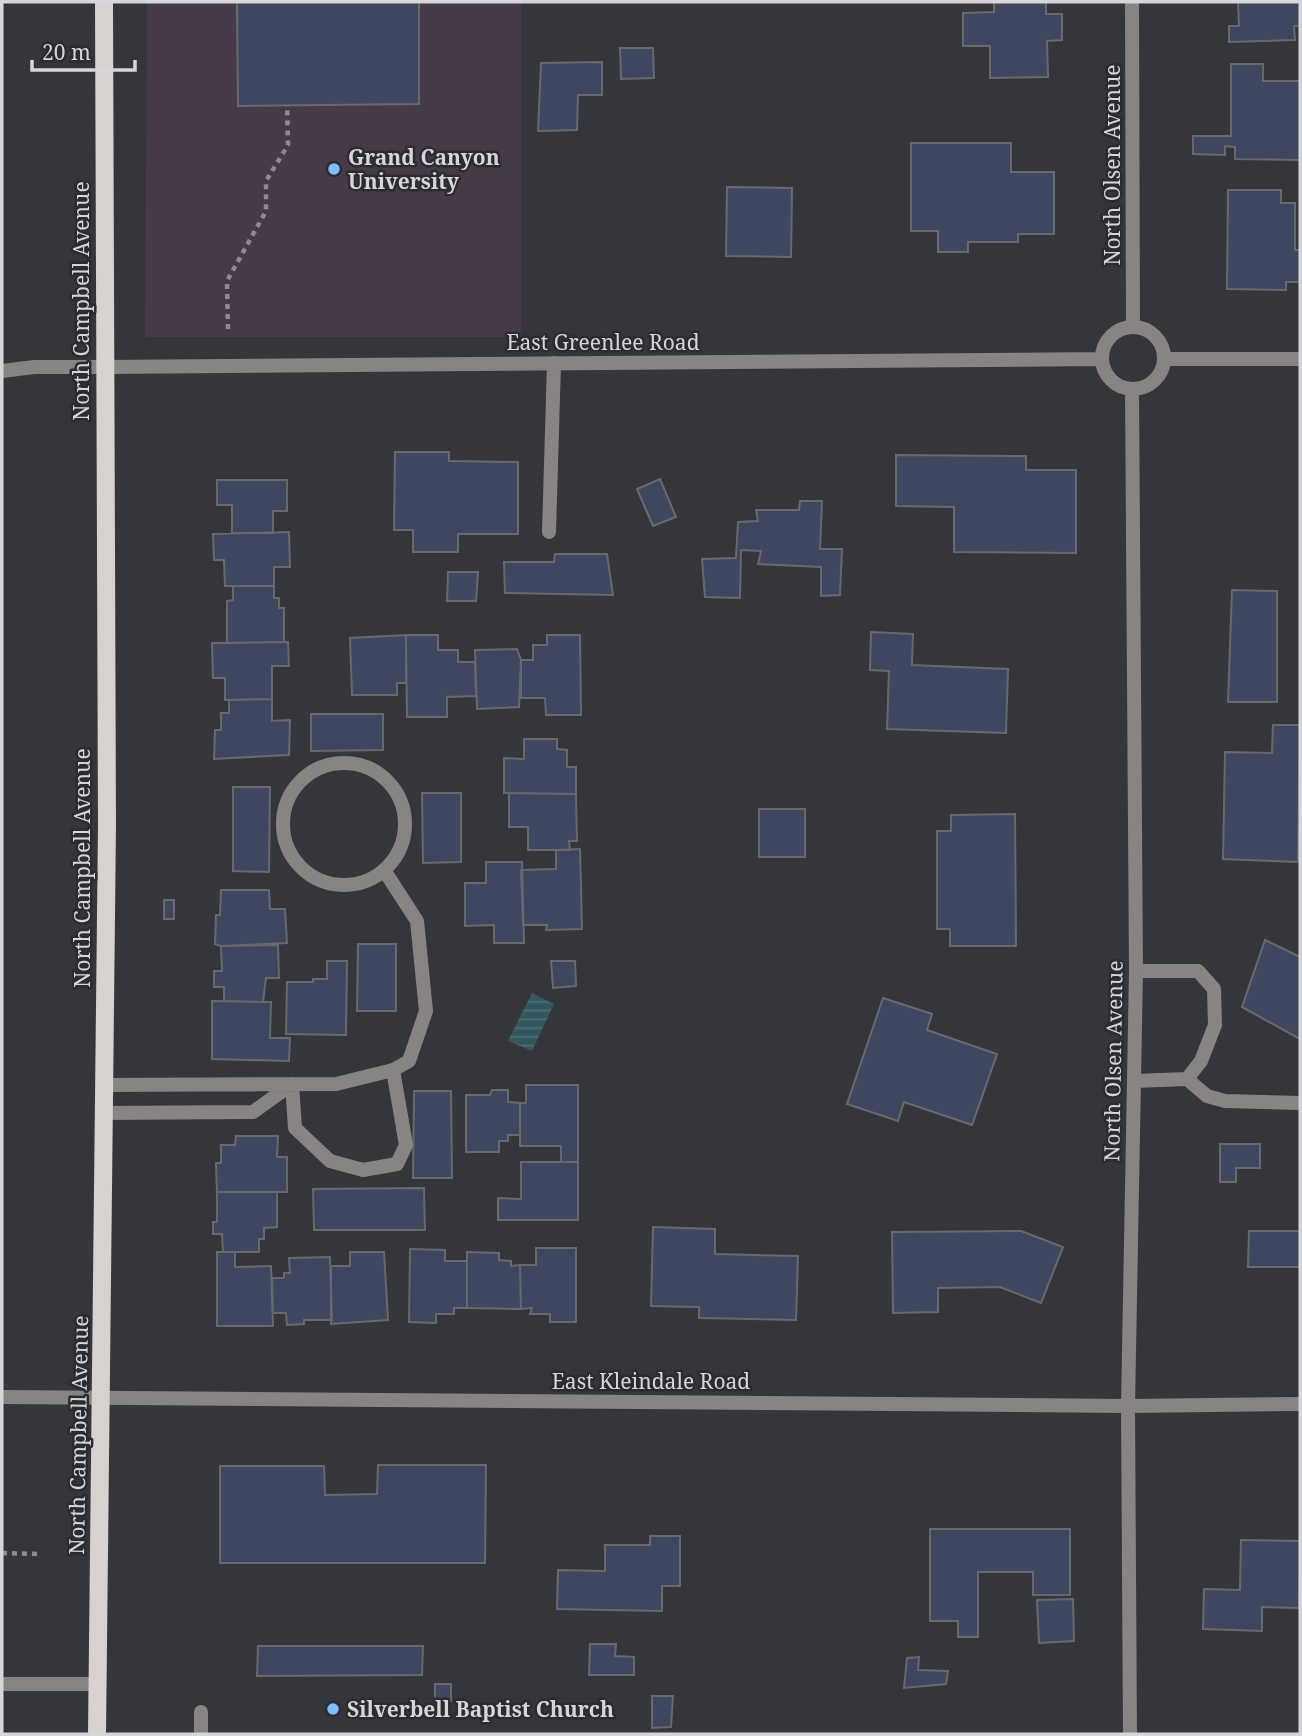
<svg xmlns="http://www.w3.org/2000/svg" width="1302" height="1736" font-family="'Noto Serif',serif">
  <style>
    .education { fill: #463948 }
    .water { fill: url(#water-rules) }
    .building { fill: #3f465f; stroke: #67696e; stroke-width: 2 }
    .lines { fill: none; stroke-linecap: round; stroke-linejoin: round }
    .path { stroke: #8b8c8f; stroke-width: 4.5; stroke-dasharray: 5 5; stroke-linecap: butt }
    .lane { stroke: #878483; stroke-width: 14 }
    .street { stroke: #878483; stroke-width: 14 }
    .primary { stroke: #d7d1cf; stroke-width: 18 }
    .poi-dot { fill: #7cbef9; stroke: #2b2c31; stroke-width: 2.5 }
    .labels { text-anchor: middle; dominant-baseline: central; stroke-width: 5; stroke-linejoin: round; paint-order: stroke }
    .poi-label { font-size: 21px; font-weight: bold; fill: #d5d6d9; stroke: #2b2c31; text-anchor: start }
    .street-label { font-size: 21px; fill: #d5d6d9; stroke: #2b2c31 }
  </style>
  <defs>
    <pattern id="water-rules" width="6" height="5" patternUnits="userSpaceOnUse" patternTransform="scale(1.75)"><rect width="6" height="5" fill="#33575f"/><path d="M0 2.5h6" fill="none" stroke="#506e75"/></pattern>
  </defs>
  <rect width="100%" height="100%" fill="#35363b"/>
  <path class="education" d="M147 2H521V337H145Z"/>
  <path class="water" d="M532 993 554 1004 532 1051 508 1041Z"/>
  <path class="building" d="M237 2H419V104L238 106Z
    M994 2H1046V14H1062V40L1047 41 1048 77 990 78V46H963V13L994 12Z
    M1238 2H1300V26H1294L1295 40 1229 42V26H1239Z
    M620 48H653L654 78 621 79Z
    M602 62V95H578L577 130 538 131 541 63Z
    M1231 64H1263V81H1300V160L1235 159V147L1225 146V155L1193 154V136H1231Z
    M911 143H1011V172H1054V234H1018V242H968V252H938V231H911Z
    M727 187 792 188 791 257 726 256Z
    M1228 190H1281V203H1295V250H1300V282H1286V290L1227 289Z
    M395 452H449V461L518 462V534H458V552H413V530H394Z
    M896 455 1026 456V470H1076V553L954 552V507L896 506Z
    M660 479 676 517 653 526 637 489Z
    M217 480H287V511H273V533H232V505H217Z
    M800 501H822L820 549H842L840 595 821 596V567L758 564 761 551 741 550 740 598 705 597 702 559 736 558 738 522 758 521 756 510H799Z
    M289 532 290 567H274V586H225L224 560H214L213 534Z
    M555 554H607L613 595 505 593 504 562H554Z
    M448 572H478L476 601H447Z
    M233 586H274V598H279V608H284V642L227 643V601L233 600Z
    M1232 590 1277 591V702H1228Z
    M871 632 913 634 912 665 1008 669 1006 733 887 729 889 671 870 670Z
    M406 635V683H397V695H352L350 638Z
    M406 635H438V650H458V662H475L476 696 447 697V717H407Z
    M547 635H580L581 715H546L545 698H521V660H533V645H547Z
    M288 642 289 666H272V699L225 700V678H213L212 643Z
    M517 649 521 660 519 707 477 709 475 650Z
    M272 699V721L290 720 289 755 214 759 215 730H221V713H229V700Z
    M311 714H383V750L311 751Z
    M1273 725H1300L1298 862 1223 859 1225 752 1272 753Z
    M524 739H557V749L567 750V767H576V794L504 793V758L524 759Z
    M233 787H270L269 872 233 871Z
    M422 793H461V862L423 863Z
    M509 793 576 794 577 841H569L570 850H528V827H509Z
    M759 809H805V857H759Z
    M1015 814 1016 946H950V929H937V831H951V815Z
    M580 849 582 929 546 930 547 925H523L521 870 556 869V850Z
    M486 862H522L524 943H494V925L465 926V883H486Z
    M221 890H269L270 909H285L287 943 221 946 215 944 216 915H220Z
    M164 900H174V919H164Z
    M1265 940 1300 957V1039L1242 1007Z
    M358 944H396V1011H357Z
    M278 945 279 978H266L263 1002 224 1001V987H214V971H222L221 946Z
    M327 961H347L346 1035 286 1034 287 982H313V979H327Z
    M551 961H575L576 986 553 988Z
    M883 998 932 1014 927 1030 997 1054 972 1125 904 1102 898 1121 847 1104Z
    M212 1001 271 1002 270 1038H290L289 1061 212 1059Z
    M526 1085H578V1162H561V1146H520V1103H526Z
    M492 1090H508V1102L520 1103V1135H508V1141H499V1152H466V1095H490Z
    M414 1091H451L452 1178H413Z
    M236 1136H278L277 1157H287V1192H217L216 1163H221V1145H235Z
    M1220 1144H1260V1168H1236V1182H1220Z
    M521 1162H578V1220H498V1198L521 1199Z
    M424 1188 425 1230H314L313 1189Z
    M217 1192H277V1227L264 1228V1239H259V1252H223L222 1234H213V1222H217Z
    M653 1227 715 1229V1254L798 1256 796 1320 699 1318V1307L651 1306Z
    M1021 1231 1063 1247 1041 1303 1000 1287 938 1288V1312L893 1313 892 1232Z
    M1249 1231H1300V1267H1248Z
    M536 1248H576V1322H550V1314H530L532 1308 521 1309 520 1265H536Z
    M410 1249 445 1250V1261H467V1308H454V1314H436V1323L409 1322Z
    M217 1252H235V1267L271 1266 273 1326H217Z
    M350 1252H384L388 1320 331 1324V1266H350Z
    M467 1252 499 1253V1260L511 1261V1266L520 1265 521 1309 467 1308Z
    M330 1257 332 1320H304V1324L287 1325 286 1313H273L272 1278H284V1273H290L289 1258Z
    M378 1465H486L485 1563H220V1466H324L325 1495 377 1494Z
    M930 1529H1070V1595H1033V1572H978V1637H958V1621H930Z
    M650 1536H680V1586H662V1611L557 1609 558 1570 605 1571V1545H650Z
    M1241 1540 1300 1541 1299 1608 1262 1607V1631L1203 1629 1204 1589 1240 1590Z
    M1073 1599 1074 1641 1039 1643 1037 1600Z
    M590 1644H616L615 1656 634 1657V1675H589Z
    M258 1646H423L422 1675 257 1676Z
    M919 1657 918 1670 948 1671 946 1684 904 1688 907 1658Z
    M435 1684H451V1701H435Z
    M652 1696H673L671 1727 652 1728Z"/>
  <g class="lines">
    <path class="path" d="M228 329 227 281 266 211V181L288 145 287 105
      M2 1553 39 1554"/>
    <path class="lane" d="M2 371 34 367H104
      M549 532 554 363
      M1136 971H1198L1214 989 1215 1025 1201 1061 1187 1079
      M1134 1081 1187 1079 1207 1096 1225 1101 1300 1103
      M2 1684H97
      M201 1712V1734"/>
    <path class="street" d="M1132 2 1133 327
      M1102 358a31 31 0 1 1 62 0a31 31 0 1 1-62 0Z
      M1164 359H1300
      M104 367 1102 359
      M283 824a61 61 0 1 1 122 0a61 61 0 1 1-122 0Z
      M292 1084 295 1128 330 1161 363 1170 397 1164 406 1145 393 1070
      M103 1085 336 1084 393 1070 409 1061 426 1011 417 921 384 870
      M103 1113 253 1112 292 1084
      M2 1397 1128 1406 1300 1404
      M1130 1734 1128 1406 1136 971 1132 389"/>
    <path class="primary" d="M97 1734 107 825 104 2"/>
  </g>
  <g class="poi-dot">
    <circle cx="334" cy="169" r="7"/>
    <circle cx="333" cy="1709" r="7"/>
  </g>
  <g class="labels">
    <g class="poi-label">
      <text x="348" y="157">Grand Canyon<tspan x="348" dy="24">University</tspan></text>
      <text x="347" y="1709">Silverbell Baptist Church</text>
    </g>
    <g class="street-label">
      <text transform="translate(1112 165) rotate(-90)">North Olsen Avenue</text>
      <text transform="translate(81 301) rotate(-90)">North Campbell Avenue</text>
      <text x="603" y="342">East Greenlee Road</text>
      <text transform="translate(82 868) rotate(-90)">North Campbell Avenue</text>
      <text transform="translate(1113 1061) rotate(-89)">North Olsen Avenue</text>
      <text x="651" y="1381">East Kleindale Road</text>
      <text transform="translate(78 1435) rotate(-89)">North Campbell Avenue</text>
    </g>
  </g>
  <rect width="1302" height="1736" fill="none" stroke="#d5d6d9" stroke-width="7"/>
  <path d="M32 60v10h103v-10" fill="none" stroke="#d5d6d9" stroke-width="3.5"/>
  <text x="42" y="60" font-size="21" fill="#d5d6d9" stroke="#2b2c31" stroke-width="5" paint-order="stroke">20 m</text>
</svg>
